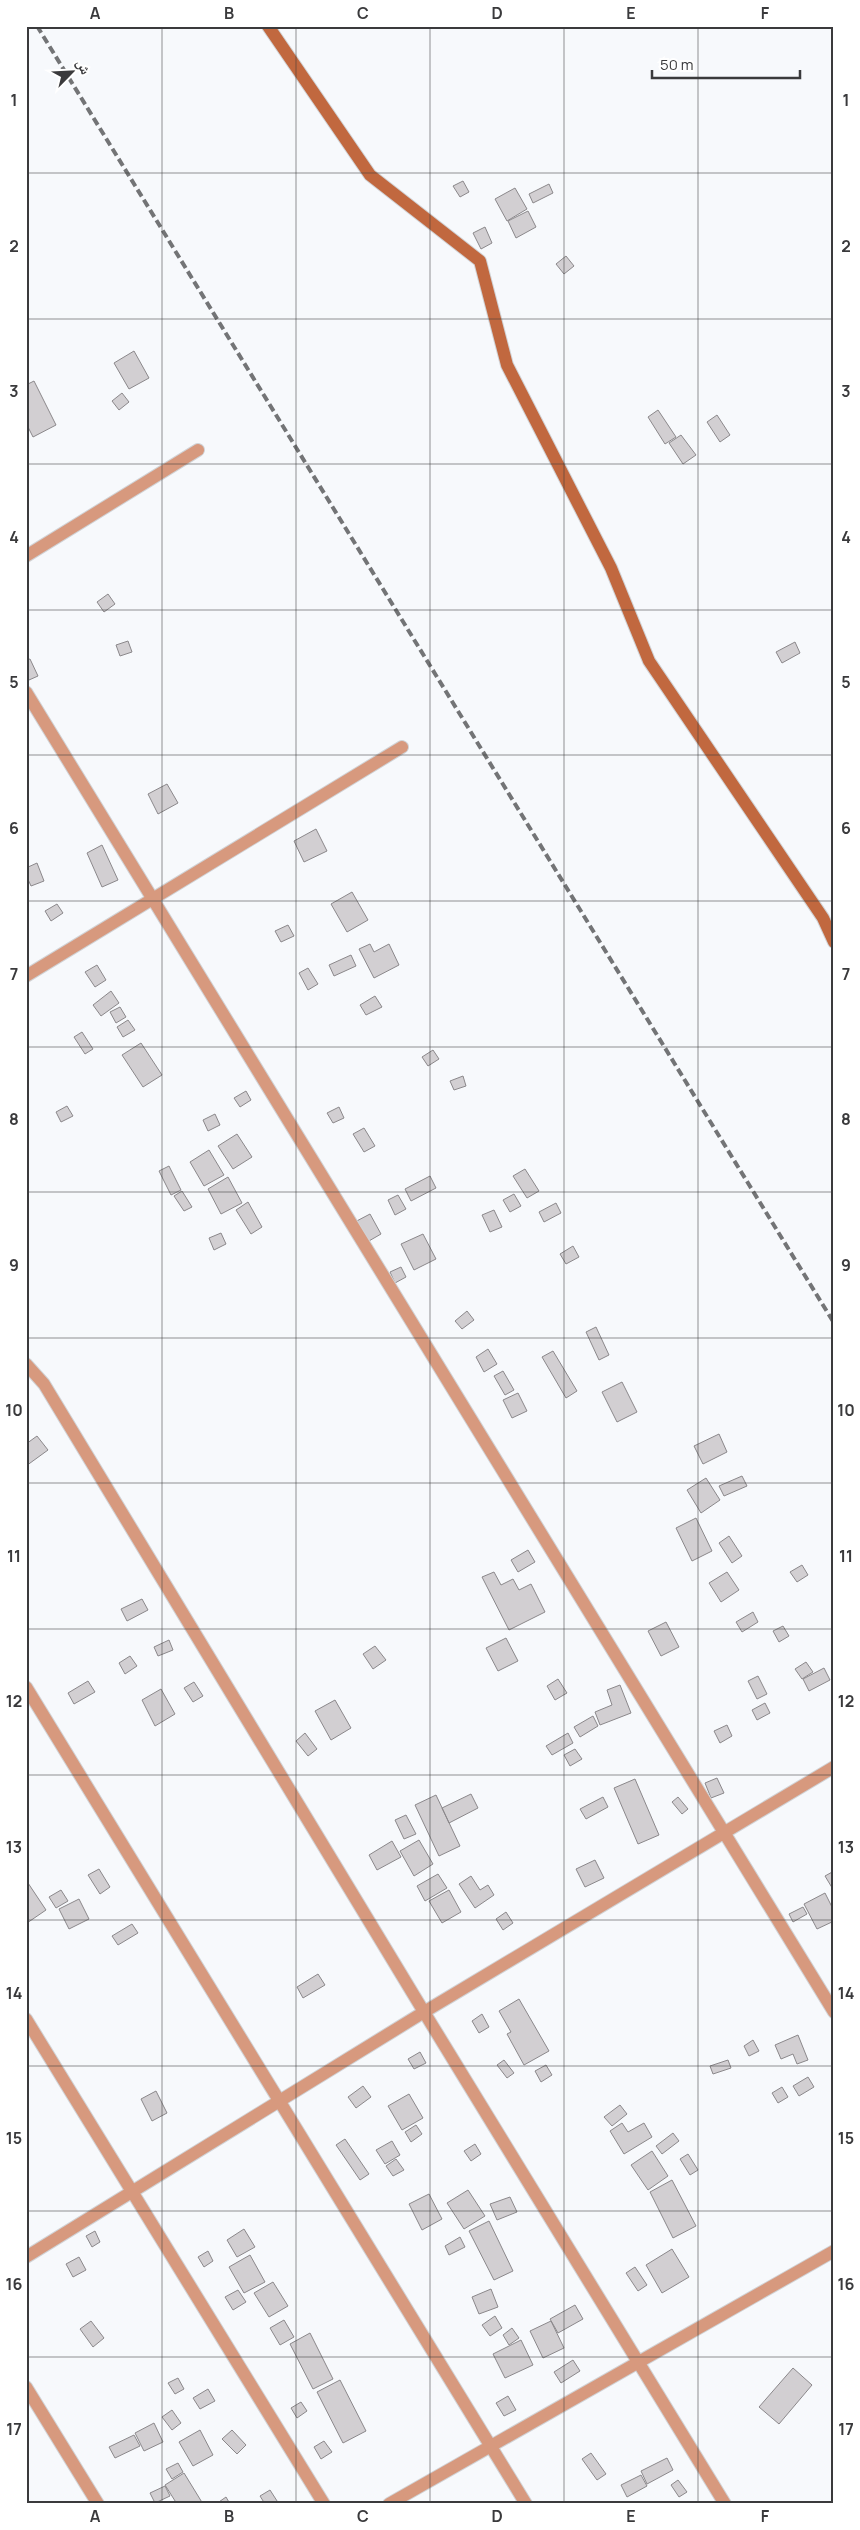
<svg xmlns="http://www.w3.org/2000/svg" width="860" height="2530" font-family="Manrope,'Noto Naskh Arabic',sans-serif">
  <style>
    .building { fill: #d2cfd2; stroke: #8b888b }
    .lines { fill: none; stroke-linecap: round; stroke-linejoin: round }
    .street-casing { stroke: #d1d3d6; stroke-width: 14 }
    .secondary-casing { stroke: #d1d3d6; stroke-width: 14 }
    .street { stroke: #d7997e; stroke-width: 12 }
    .secondary { stroke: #c1683f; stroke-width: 12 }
    .rail { stroke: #737476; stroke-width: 4; stroke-dasharray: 8 4; stroke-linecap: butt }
    .grid { fill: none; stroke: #3a3a3c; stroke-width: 1; stroke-opacity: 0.55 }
    .neatline { fill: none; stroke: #3a3a3c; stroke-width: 2 }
    .grid-label { font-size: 16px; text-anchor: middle; font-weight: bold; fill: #3a3a3c }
  </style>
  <rect width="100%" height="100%" fill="#f7f9fc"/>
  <path class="building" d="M463 181 469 192 460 197 453 186Z
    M549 184 553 193 533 203 529 194Z
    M515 188 527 209 507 221 495 199Z
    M528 211 536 227 516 238 508 221Z
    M485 227 492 243 481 249 473 233Z
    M566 256 574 266 564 274 556 264Z
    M134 351 149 378 129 389 114 363Z
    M34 381 56 425 33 437 26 423V385Z
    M122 393 129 402 119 410 112 401Z
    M658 410 676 437 665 444 648 417Z
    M717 415 730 435 720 442 707 422Z
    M681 435 696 455 683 464 669 443Z
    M108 594 115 604 104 612 97 602Z
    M128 641 132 652 120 656 116 645Z
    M795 642 800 653 782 663 776 652Z
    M30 659 38 676 29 680 26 675V660Z
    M167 784 178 803 158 814 148 794Z
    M316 829 327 851 304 862 294 841Z
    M102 845 118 880 102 887 87 853Z
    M37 863 44 881 31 886 26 875V868Z
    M352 892 368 920 347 932 331 904Z
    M57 904 63 913 51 921 45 911Z
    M288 925 294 936 281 942 275 931Z
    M370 944 374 952 389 944 399 965 374 978 359 949Z
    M351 955 356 966 334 976 329 965Z
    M97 965 106 980 95 987 85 972Z
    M308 968 318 984 308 990 299 973Z
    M111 991 119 1003 101 1016 93 1005Z
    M375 996 382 1007 366 1015 360 1005Z
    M120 1007 126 1017 116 1023 110 1012Z
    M128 1020 135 1030 123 1037 117 1027Z
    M82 1032 93 1049 85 1054 74 1037Z
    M141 1043 162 1075 143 1087 122 1055Z
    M433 1050 439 1059 428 1066 422 1057Z
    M463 1076 466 1086 454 1090 450 1081Z
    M246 1091 251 1100 240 1107 234 1098Z
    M67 1106 73 1116 61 1122 56 1112Z
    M339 1107 344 1118 333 1123 327 1113Z
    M215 1114 220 1125 208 1131 203 1120Z
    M364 1128 375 1146 364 1152 353 1134Z
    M237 1134 252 1157 233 1169 218 1146Z
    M209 1150 224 1175 204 1186 190 1162Z
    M169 1166 181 1190 171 1195 159 1171Z
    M525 1169 539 1191 527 1198 513 1176Z
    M430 1176 436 1188 411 1201 405 1189Z
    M228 1177 242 1203 221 1214 208 1189Z
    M182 1191 192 1207 184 1211 174 1196Z
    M514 1194 521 1206 510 1212 503 1200Z
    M398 1195 406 1209 395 1215 388 1200Z
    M248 1202 262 1227 251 1234 236 1210Z
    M556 1203 561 1213 544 1222 539 1212Z
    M494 1210 502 1227 490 1232 482 1215Z
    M370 1214 381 1234 362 1245 351 1224Z
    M221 1233 226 1244 214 1250 209 1238Z
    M423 1234 436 1259 414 1270 401 1244Z
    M573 1246 579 1257 566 1264 560 1254Z
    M401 1267 406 1277 395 1283 390 1272Z
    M467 1311 474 1320 462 1329 455 1321Z
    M596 1327 609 1355 599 1360 586 1332Z
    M488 1349 497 1364 484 1372 476 1357Z
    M553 1351 577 1391 566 1398 542 1357Z
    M503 1371 514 1390 505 1395 494 1376Z
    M622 1382 637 1412 617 1422 602 1392Z
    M518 1393 527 1411 512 1418 503 1400Z
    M719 1434 727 1452 703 1464 694 1446Z
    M37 1436 48 1450 26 1466V1444Z
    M742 1476 747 1486 724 1496 719 1486Z
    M706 1478 720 1500 701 1513 687 1490Z
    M696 1518 712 1551 692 1561 676 1528Z
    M729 1536 742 1556 732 1563 719 1543Z
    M528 1550 535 1562 518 1572 511 1560Z
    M802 1565 808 1575 797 1582 790 1572Z
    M494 1572 501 1585 513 1579 519 1590 531 1584 545 1612 509 1630 482 1577Z
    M727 1572 739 1590 721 1602 709 1583Z
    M142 1599 148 1610 127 1621 121 1609Z
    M753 1612 758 1622 742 1632 736 1622Z
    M666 1622 679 1647 661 1656 648 1631Z
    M783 1626 789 1636 779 1642 773 1631Z
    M506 1638 518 1661 498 1671 486 1648Z
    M169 1640 173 1650 158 1656 154 1647Z
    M375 1646 386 1660 373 1669 363 1654Z
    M130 1656 137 1666 125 1674 119 1663Z
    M806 1662 813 1672 802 1679 795 1669Z
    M824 1668 830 1680 809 1691 803 1679Z
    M758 1676 767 1694 757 1699 748 1681Z
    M558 1679 567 1693 555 1700 547 1686Z
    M88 1681 95 1692 74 1704 68 1693Z
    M194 1682 203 1696 193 1702 184 1688Z
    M620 1685 631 1713 600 1725 595 1712 612 1705 607 1690Z
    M161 1689 175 1714 155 1726 142 1700Z
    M335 1700 351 1728 331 1740 315 1711Z
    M765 1703 770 1713 757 1720 752 1710Z
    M593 1716 598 1726 580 1737 574 1727Z
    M727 1725 732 1736 720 1743 714 1731Z
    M305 1733 317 1749 308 1756 296 1741Z
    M568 1733 573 1743 552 1755 546 1746Z
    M575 1749 582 1759 570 1766 564 1755Z
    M717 1778 724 1793 711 1798 705 1783Z
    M635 1779 659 1835 638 1844 614 1788Z
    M471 1794 478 1808 449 1823 442 1808Z
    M436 1795 460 1846 439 1856 415 1805Z
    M603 1797 608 1807 586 1819 580 1809Z
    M678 1797 688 1809 682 1814 672 1802Z
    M406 1815 416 1834 404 1839 395 1820Z
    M419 1840 433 1864 414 1876 400 1851Z
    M392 1841 401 1857 377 1870 369 1855Z
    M595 1860 604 1878 585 1887 576 1869Z
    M99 1869 110 1887 100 1894 88 1875Z
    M834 1871V1891L825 1876Z
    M438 1874 447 1888 425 1901 417 1886Z
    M471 1876 480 1890 488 1885 494 1895 475 1908 459 1884Z
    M26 1880 46 1910 27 1923 26 1922Z
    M61 1890 68 1901 56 1908 49 1897Z
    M449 1890 461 1912 442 1923 429 1901Z
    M825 1893 834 1911V1921L817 1929 804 1904Z
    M79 1899 89 1919 69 1929 59 1909Z
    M803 1907 807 1914 793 1922 789 1914Z
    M506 1912 513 1923 503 1930 496 1919Z
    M132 1924 138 1933 118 1945 112 1936Z
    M318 1974 325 1985 303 1998 297 1987Z
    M519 1999 549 2051 524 2065 507 2034 511 2032 499 2011Z
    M482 2014 489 2027 479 2033 472 2021Z
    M798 2035 808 2060 797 2064 793 2054 781 2059 775 2045Z
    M753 2040 759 2051 749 2056 744 2046Z
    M420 2052 426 2063 414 2069 408 2059Z
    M504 2060 514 2073 507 2078 497 2065Z
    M728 2060 731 2068 713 2074 710 2066Z
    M546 2065 552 2075 541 2082 535 2071Z
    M808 2077 814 2087 799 2096 793 2086Z
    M363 2086 371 2097 356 2108 348 2097Z
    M782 2087 788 2097 778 2103 772 2093Z
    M156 2091 167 2113 152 2121 141 2099Z
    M409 2094 423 2118 402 2130 388 2106Z
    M620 2105 627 2114 612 2126 604 2117Z
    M622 2123 628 2132 644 2123 652 2137 624 2154 610 2131Z
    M416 2125 422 2134 411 2142 405 2132Z
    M673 2133 679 2141 662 2154 656 2146Z
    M345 2139 369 2174 360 2180 336 2145Z
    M392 2141 400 2155 385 2164 376 2150Z
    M475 2144 481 2154 471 2161 464 2151Z
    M652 2151 668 2176 648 2190 631 2165Z
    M688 2154 698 2170 690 2175 680 2159Z
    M396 2159 404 2170 393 2176 386 2166Z
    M672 2180 696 2226 673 2238 650 2192Z
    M468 2190 485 2216 464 2229 447 2203Z
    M429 2194 442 2219 422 2230 409 2204Z
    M510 2197 517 2212 497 2220 490 2204Z
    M489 2221 513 2271 494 2280 469 2231Z
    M244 2229 255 2247 237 2257 227 2240Z
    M95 2231 100 2242 92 2247 86 2236Z
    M460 2237 465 2247 449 2255 445 2246Z
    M672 2249 689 2277 662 2293 646 2265Z
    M208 2251 213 2261 204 2267 198 2257Z
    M250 2255 265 2282 244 2293 229 2267Z
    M79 2257 86 2270 73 2277 66 2264Z
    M635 2267 647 2285 638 2291 626 2273Z
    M273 2282 288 2306 269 2317 254 2293Z
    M491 2289 498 2307 479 2314 472 2297Z
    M238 2290 246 2302 233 2310 225 2297Z
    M575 2305 583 2319 558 2333 550 2319Z
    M495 2316 502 2328 490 2336 482 2325Z
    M284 2320 294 2337 280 2345 270 2328Z
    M91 2321 104 2338 93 2347 80 2329Z
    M551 2321 564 2348 543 2358 530 2331Z
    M512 2328 519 2338 509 2345 503 2335Z
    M310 2333 333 2379 313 2389 290 2344Z
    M521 2340 533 2365 505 2378 493 2354Z
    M573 2360 580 2371 561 2383 554 2372Z
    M793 2368 812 2385 779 2424 759 2407Z
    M178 2378 184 2389 175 2394 168 2383Z
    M340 2380 366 2431 343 2443 317 2392Z
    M208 2389 215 2401 200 2409 193 2398Z
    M508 2396 516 2410 504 2416 496 2403Z
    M301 2402 307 2411 297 2418 291 2408Z
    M172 2410 181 2423 172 2430 162 2417Z
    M154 2423 163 2442 144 2451 135 2433Z
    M200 2430 213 2455 193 2466 179 2442Z
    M232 2430 246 2445 237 2454 222 2439Z
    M134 2435 140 2446 115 2458 109 2447Z
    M324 2441 332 2452 321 2459 314 2447Z
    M591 2453 606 2474 597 2480 582 2459Z
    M667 2458 673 2470 647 2484 641 2471Z
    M178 2463 183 2472 172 2479 166 2469Z
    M184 2473 203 2504H177L165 2485Z
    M641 2475 647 2486 627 2497 621 2485Z
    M678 2480 687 2492 679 2497 671 2485Z
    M165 2486 170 2496 155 2503 150 2493Z
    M270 2490 279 2504H265L260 2496Z
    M226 2497 230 2504H216Z"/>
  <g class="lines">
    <g class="street-casing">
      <path id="street" d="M26 556 198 450
        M26 692 834 2012
        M26 976 402 747
        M26 1364 44 1384 424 2012 725 2504
        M26 1687 526 2504
        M26 2019 324 2504
        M26 2257 424 2012 834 1767
        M26 2387 98 2504
        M389 2504 834 2251"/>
    </g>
    <g class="secondary-casing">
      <path id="secondary" d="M268 26 370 175 480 261 507 365 611 568 649 661 823 918 834 942"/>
    </g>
    <use href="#street" class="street"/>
    <use href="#secondary" class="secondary"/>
    <path class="rail" d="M37 26 834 1323"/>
  </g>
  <path class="grid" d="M162 26V2504M296 26V2504M430 26V2504M564 26V2504M698 26V2504M26 173H834M26 319H834M26 464H834M26 610H834M26 755H834M26 901H834M26 1047H834M26 1192H834M26 1338H834M26 1483H834M26 1629H834M26 1775H834M26 1920H834M26 2066H834M26 2211H834M26 2357H834"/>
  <rect width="860" height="2530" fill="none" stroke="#ffffff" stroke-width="55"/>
  <g transform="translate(72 72) rotate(66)" stroke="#ffffff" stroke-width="4" paint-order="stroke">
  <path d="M0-4L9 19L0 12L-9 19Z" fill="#3a3a3c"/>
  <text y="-8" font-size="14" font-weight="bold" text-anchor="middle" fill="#3a3a3c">ش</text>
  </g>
  <path d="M652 70v8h148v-8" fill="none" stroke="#3a3a3c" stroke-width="2.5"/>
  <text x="660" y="70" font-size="15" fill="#3a3a3c" stroke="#ffffff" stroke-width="4" paint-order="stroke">50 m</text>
  <rect x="28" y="28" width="804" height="2474" class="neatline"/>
  <g class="grid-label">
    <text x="95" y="19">A</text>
    <text x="229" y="19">B</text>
    <text x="363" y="19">C</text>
    <text x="497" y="19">D</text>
    <text x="631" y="19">E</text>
    <text x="765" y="19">F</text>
    <text x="14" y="106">1</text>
    <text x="846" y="106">1</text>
    <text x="14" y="252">2</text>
    <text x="846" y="252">2</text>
    <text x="14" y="397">3</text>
    <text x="846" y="397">3</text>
    <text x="14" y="543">4</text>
    <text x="846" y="543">4</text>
    <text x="14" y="688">5</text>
    <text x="846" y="688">5</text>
    <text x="14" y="834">6</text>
    <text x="846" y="834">6</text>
    <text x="14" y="980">7</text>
    <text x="846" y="980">7</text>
    <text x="14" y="1125">8</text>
    <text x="846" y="1125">8</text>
    <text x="14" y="1271">9</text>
    <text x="846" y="1271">9</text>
    <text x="14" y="1416">10</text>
    <text x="846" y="1416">10</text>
    <text x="14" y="1562">11</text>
    <text x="846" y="1562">11</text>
    <text x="14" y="1707">12</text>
    <text x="846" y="1707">12</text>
    <text x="14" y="1853">13</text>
    <text x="846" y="1853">13</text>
    <text x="14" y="1999">14</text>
    <text x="846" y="1999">14</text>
    <text x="14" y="2144">15</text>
    <text x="846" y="2144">15</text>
    <text x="14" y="2290">16</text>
    <text x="846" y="2290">16</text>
    <text x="14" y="2435">17</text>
    <text x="846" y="2435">17</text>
    <text x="95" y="2522">A</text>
    <text x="229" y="2522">B</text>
    <text x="363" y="2522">C</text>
    <text x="497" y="2522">D</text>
    <text x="631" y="2522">E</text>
    <text x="765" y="2522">F</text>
  </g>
</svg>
